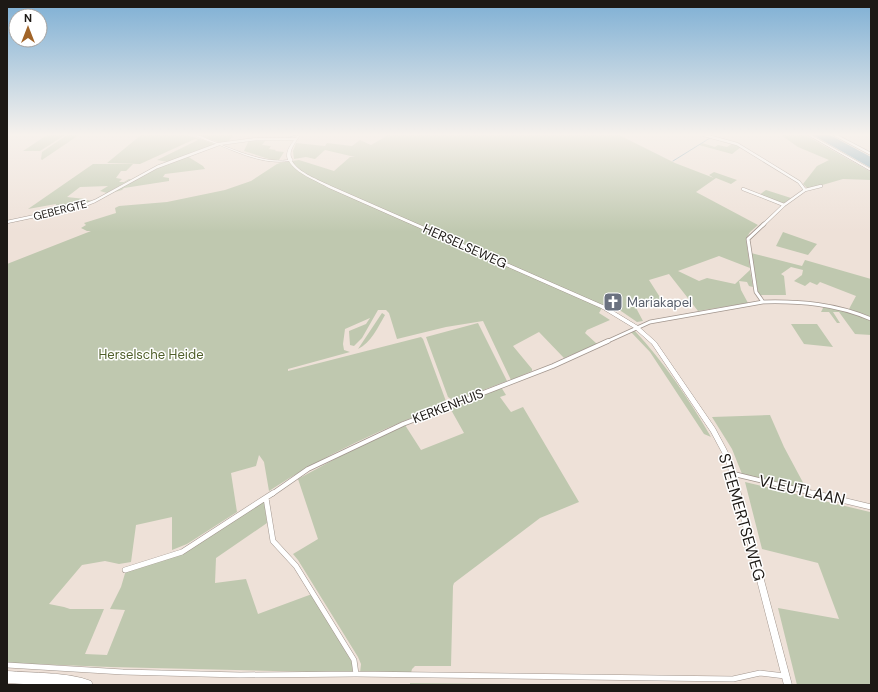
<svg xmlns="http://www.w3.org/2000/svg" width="878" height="692" font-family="'DM Sans',sans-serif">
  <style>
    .green { fill: #bfc8af }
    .water { fill: #80a7b7 }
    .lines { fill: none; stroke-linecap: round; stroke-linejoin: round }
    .stream { stroke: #80a7b7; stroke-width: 1 }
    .street-far3-casing { stroke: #a2968e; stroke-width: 3.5 }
    .street-far2-casing { stroke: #a2968e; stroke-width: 4.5 }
    .street-far1-casing { stroke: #a2968e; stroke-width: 5.5 }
    .street-casing { stroke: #a2968e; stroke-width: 6 }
    .secondary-casing { stroke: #a2968e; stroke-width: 1 }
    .highway-casing { stroke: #a2968e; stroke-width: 1 }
    .street-far3 { stroke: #fff; stroke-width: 2.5 }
    .street-far2 { stroke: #fff; stroke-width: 3 }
    .street-far1 { stroke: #fff; stroke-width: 4 }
    .street { stroke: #fff; stroke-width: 5 }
    .secondary { fill: #fff; fill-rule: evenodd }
    .highway { fill: #fff; fill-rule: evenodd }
    .labels { text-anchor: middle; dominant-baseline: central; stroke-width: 3; stroke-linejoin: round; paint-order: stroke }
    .far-street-label { font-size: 11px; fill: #1d1915; stroke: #fff }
    .street-label { font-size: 13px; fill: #1d1915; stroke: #fff }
    .worship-label { font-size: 13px; fill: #5b616d; stroke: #fff; text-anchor: start }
    .park-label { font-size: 13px; fill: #4f5e29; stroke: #fff }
    .near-street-label { font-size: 16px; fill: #1d1915; stroke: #fff }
  </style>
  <rect width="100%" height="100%" fill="#eee1d8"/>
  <path class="green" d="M47 135H65L40 151H23Z
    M67 135H79L42 160 41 159 42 152Z
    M141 135H187L215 144 168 162 157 160 198 140 195 139 140 164 107 163Z
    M198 135H233L228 142 221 143Z
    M383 135 387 136 386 135H619L675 163 714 178 709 175 714 172 737 180 731 184 716 178 696 192 758 225 750 232 746 239 750 268 719 256 678 271 699 281 707 278 735 284 750 270 753 287 749 286 747 282 739 281 741 290 748 303 698 311 669 274 649 280 663 302 635 306 643 321 637 322 621 311 605 303 599 313 610 320 587 330 585 333 597 344 564 358 539 332 513 346 532 369V371L511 380 483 321 446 327 397 339 389 313 386 310H378L362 338 354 346 350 345 349 331 366 324 370 318 345 329 343 344 344 350 350 352 288 369V371L421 337 423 339 447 404C385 427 324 455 269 491L264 462 259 455 256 466 231 473 237 512 187 544 172 550V517L136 525 131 562 119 564 105 561 82 565 49 604 64 607 70 609H104L85 654 107 655 125 610 110 609 121 587 126 570 171 557 264 500 267 523 216 558 215 583 246 579 258 614 312 594 352 659 353 673 111 667 7 663V264L91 231H87L81 228 86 225 84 223 116 213 115 208 119 206 167 202 225 190 251 181 277 164 280 163H277L299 160 334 171 350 157H355L325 150 315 159 306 157 294 159 293 151 296 143 325 146 327 143 352 146 360 140 371 145 385 137Z
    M781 135H805L871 172V180L843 179 812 188H807L803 184 817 166 829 160 798 147Z
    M249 140H266L262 145 271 146 269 149 276 150 275 151 284 152 279 160H272L244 151Z
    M702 143 715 147 718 145 727 147 733 143 741 147 732 154 699 145Z
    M187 156 203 166 205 169 165 174 163 177 169 178V181L124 188 122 190 111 193 160 166Z
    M93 164H133L126 171H121L116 178 122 179 119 182H124L129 179H131L107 193 100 191 108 186 80 187 67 197 85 199 86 200 93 201 70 208 39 215V214L55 210 56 204 28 209Z
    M766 190 791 198 783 204 759 195Z
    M783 232 817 244 808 255 776 246Z
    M751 253 802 266 805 260 871 279V318L849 309 856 296 820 282 817 285 810 282 805 286 794 281 802 275 803 270 791 267 781 274 784 276 786 295H762L760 296 758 293Z
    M824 306 843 309 871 320V335L855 334 839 312H833L840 323H837L829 312H821Z
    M382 313 385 315C378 327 371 343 358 349Z
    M478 323 507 381 454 401 448 397 426 337Z
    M791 324H817L833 347 804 344Z
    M634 330C664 362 689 399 711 437L704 434 650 352 631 332Z
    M501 387 506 395 500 397 511 412 523 407 579 502 540 518 454 583 453 586 451 666H415L412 669 411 673H360L361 664 358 657 298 560 293 554 318 539 298 479 355 448 405 425 421 450 464 433 450 408Z
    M770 415 784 447 807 490 742 474 732 449 712 417Z
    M745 482 870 512 871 518V685H797L778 608 839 619 818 563 762 549Z
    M410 683 629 685H410Z"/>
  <path class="water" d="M813 135H830L871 157V168Z"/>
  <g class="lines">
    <path class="stream" d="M287 138 296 135
      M673 161 710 138"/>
    <g class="street-far3-casing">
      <path id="street-far3" d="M704 135 737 144 799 182 805 190
        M835 135 871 154
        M743 189 784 205
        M7 222 82 206 95 201 157 167 219 144 256 139H295
        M763 225 784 205 805 190 821 186"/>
    </g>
    <g class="street-far2-casing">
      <path id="street-far2" d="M763 302C801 301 836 304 871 319
        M606 342 650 322 763 302 756 292 748 239 764 224"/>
    </g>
    <g class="street-far1-casing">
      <path id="street-far1" d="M734 474 817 494
        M272 494 308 469 403 424 553 366 608 341"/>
    </g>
    <g class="street-casing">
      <path id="street" d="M813 493 871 507
        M266 498 273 541 296 566 354 660 356 674
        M125 570 182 552 273 493
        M7 665 123 672 240 675 356 674 733 679 760 673 785 676"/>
    </g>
    <g class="secondary-casing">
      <path id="secondary" d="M194 135H198C223 145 261 164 288 160 284 151 293 142 298 135H300C296 142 286 153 293 160L292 161C299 173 319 180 331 186L605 306 638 326 656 342 715 428 732 460 792 685H784L726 460 711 432 652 344 634 328 601 308 329 188C317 181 295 173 289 161 264 165 239 153 217 144 209 141 200 139 194 135Z
        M808 135H811L871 169V171Z"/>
    </g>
    <g class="highway-casing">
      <path id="highway" d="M7 671C31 673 69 672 91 681L93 685H40L7 683Z"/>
    </g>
    <use href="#street-far3" class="street-far3"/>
    <use href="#street-far2" class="street-far2"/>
    <use href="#street-far1" class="street-far1"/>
    <use href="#street" class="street"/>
    <use href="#secondary" class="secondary"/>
    <use href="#highway" class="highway"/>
  </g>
  <linearGradient id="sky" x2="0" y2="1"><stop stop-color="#7eafd4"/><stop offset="0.58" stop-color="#f7f2ed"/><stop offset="1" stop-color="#f7f2ed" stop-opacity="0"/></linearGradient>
  <rect width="878" height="232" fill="url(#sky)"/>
  <defs>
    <g id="church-square" transform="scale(1)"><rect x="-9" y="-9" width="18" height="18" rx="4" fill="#6b7280" stroke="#fff"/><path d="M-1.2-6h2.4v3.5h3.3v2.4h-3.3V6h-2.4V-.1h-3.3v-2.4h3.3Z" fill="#fff"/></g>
  </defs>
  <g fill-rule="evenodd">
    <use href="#church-square" x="613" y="302"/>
  </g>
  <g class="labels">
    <g class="far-street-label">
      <text transform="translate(60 210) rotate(-14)">GEBERGTE</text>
    </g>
    <g class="street-label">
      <text transform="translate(465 246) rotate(24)">HERSELSEWEG</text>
      <text transform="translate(448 406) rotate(-21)">KERKENHUIS</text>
    </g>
    <g class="worship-label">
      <text x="627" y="302">Mariakapel</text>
    </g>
    <g class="park-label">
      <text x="151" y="354">Herselsche Heide</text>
    </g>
    <g class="near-street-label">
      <text transform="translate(802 490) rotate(13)">VLEUTLAAN</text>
      <text transform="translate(742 517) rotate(74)">STEEMERTSEWEG</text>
    </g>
  </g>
  <rect width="878" height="692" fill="none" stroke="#1d1915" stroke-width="16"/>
  <g transform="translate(28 28)"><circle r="19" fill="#ffffff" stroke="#a5a3a1"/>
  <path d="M0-3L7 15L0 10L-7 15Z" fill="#a16428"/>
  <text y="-6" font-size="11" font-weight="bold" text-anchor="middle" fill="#1d1915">N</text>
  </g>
</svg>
